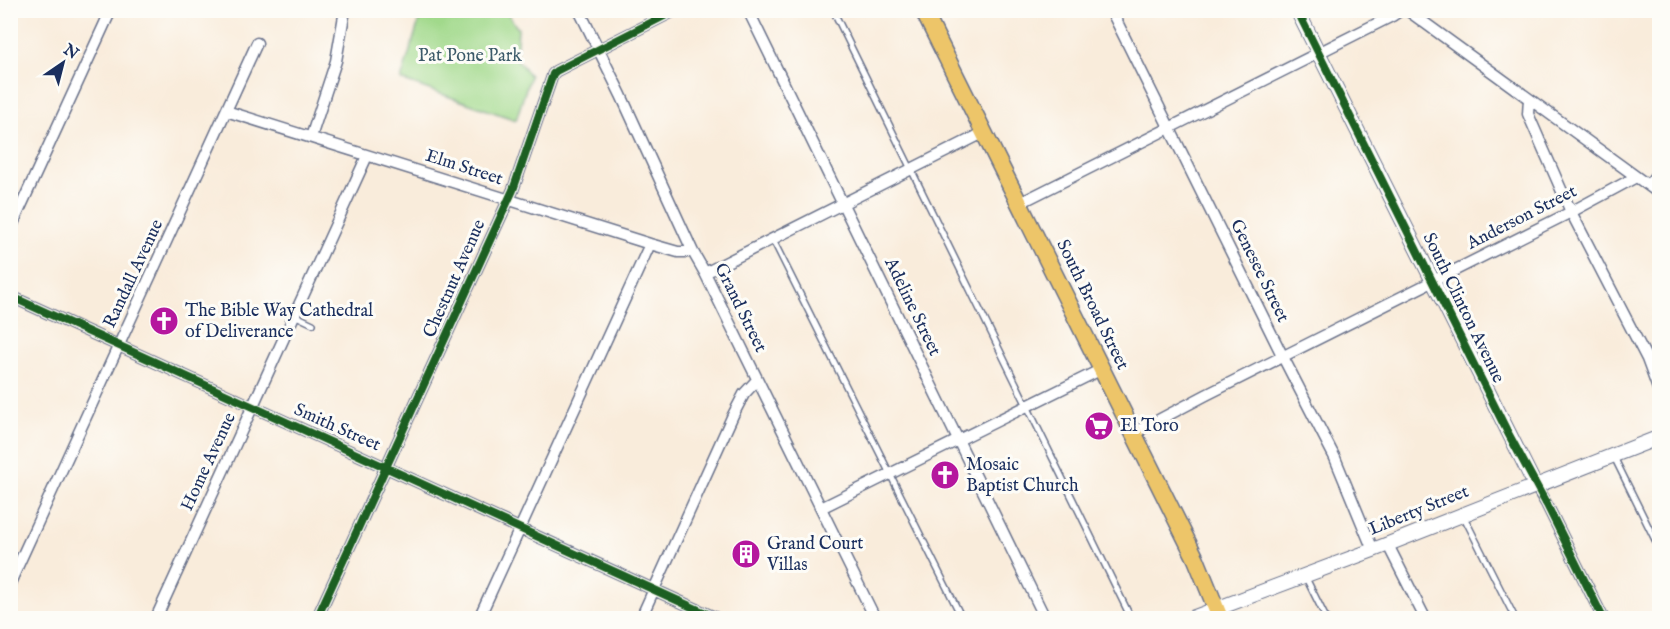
<svg xmlns="http://www.w3.org/2000/svg" width="1670" height="629" font-family="'IM FELL English',serif">
  <style>
    .green { fill: #a1d98b; stroke: #5e8474; stroke-width: 1.5 }
    .lines { fill: none; stroke-linecap: round; stroke-linejoin: round }
    .service-casing { stroke: #69718a; stroke-width: 8 }
    .minor-casing { stroke: #69718a; stroke-width: 13 }
    .tertiary-casing { stroke: #69718a; stroke-width: 16 }
    .primary-casing { stroke: #69718a; stroke-width: 19 }
    .service { stroke: #fff; stroke-width: 5 }
    .minor { stroke: #fff; stroke-width: 10 }
    .tertiary { stroke: #fff; stroke-width: 14 }
    .primary { stroke: #edc569; stroke-width: 16 }
    .cycleway-casing { stroke: #fdfcf7; stroke-width: 11 }
    .cycleway { stroke: #1b5e20; stroke-width: 8 }
    .labels { text-anchor: middle; dominant-baseline: central; stroke-width: 6; stroke-linejoin: round; paint-order: stroke }
    .park-label { font-size: 18px; fill: #3c5a69; stroke: #fdfcf7 }
    .street-label { font-size: 18px; fill: #1b2f5e; stroke: #fdfcf7 }
    .poi-label { font-size: 18px; fill: #1b2f5e; stroke: #fdfcf7; text-anchor: start }
  </style>
  <rect width="100%" height="100%" fill="#fdfcf7"/>
  <filter id="ink" filterUnits="userSpaceOnUse"><feTurbulence type="fractalNoise" baseFrequency=".0167" numOctaves="2"/><feDisplacementMap in="SourceGraphic" scale="12" xChannelSelector="R" yChannelSelector="G"/><feConvolveMatrix kernelMatrix="1 2 1 2 8 2 1 2 1" color-interpolation-filters="sRGB"/></filter>
  <filter id="wash" filterUnits="userSpaceOnUse"><feTurbulence type="fractalNoise" baseFrequency=".008" numOctaves="4" result="noise"/><feDisplacementMap in="SourceGraphic" scale="24" xChannelSelector="R" yChannelSelector="G"/><feGaussianBlur stdDeviation="1.35" result="paint"/><feColorMatrix in="noise" values="0 0 0 0 0 0 0 0 0 0 0 0 0 0 0 0 0 1.4 0 .05"/><feComposite in="paint" operator="in"/></filter>
  <g filter="url(#wash)">
    <rect width="100%" height="100%" fill="#f9ecdb"/>
    <path class="green" d="M422 11H506L518 29 516 58 530 76 516 120 401 80Z"/>
  </g>
  <g filter="url(#ink)">
    <g class="lines">
      <g class="service-casing">
        <path id="service" d="M833 10 1131 618
          M773 240 962 618
          M294 315 313 324
          M1614 457 1660 550
          M1463 515 1515 618
          M1305 576 1326 618"/>
      </g>
      <g class="minor-casing">
        <path id="minor" d="M579 10 621 95 693 252 705 273 875 618
          M748 10 1045 618
          M1111 10 1283 357 1335 458 1373 550
          M1407 10 1660 194
          M1529 99 1528 114 1571 212 1647 359 1660 394
          M226 111 650 244 678 252H693
          M311 137 336 61 345 10
          M1648 185 1660 170
          M1020 203 1392 16 1401 10
          M10 230 111 10
          M705 273 985 132
          M10 296 716 618
          M1134 433 1206 395 1571 212 1636 177
          M1535 485 1547 505 1603 618
          M821 508 1102 369
          M1387 543 1425 618
          M10 583 257 43
          M156 618 367 156
          M317 618 513 190 553 74 556 71 676 10
          M479 618 650 244
          M641 618 733 415 744 394 757 380"/>
      </g>
      <g class="tertiary-casing">
        <path id="tertiary" d="M1297 10 1535 485
          M1192 618 1373 550 1660 437"/>
      </g>
      <g class="primary-casing">
        <path id="primary" d="M923 10 1196 559 1220 618"/>
      </g>
      <use href="#service" class="service"/>
      <use href="#minor" class="minor"/>
      <use href="#tertiary" class="tertiary"/>
      <use href="#primary" class="primary"/>
      <g class="cycleway-casing">
        <path id="cycleway" d="M1297 10 1508 433 1547 505 1603 618
          M10 296 716 618
          M317 618 513 190 553 74 556 71 676 10"/>
      </g>
      <use href="#cycleway" class="cycleway"/>
    </g>
  </g>
  <defs>
    <g id="church-disc" transform="scale(1.5)"><circle r="9.5" fill="#b5179e" stroke="#fdfcf7"/><path d="M-1.2-6h2.4v3.5h3.3v2.4h-3.3V6h-2.4V-.1h-3.3v-2.4h3.3Z" fill="#fff"/></g>
    <g id="supermarket-disc" transform="scale(1.5)"><circle r="9.5" fill="#b5179e" stroke="#fdfcf7"/><path d="M-6-5.5h2.5l.6 2H6L4.5 2H-2.5L-4.4-4H-6ZM-1.5 3.2a1.3 1.3 0 1 0 .1 0ZM3 3.2a1.3 1.3 0 1 0 .1 0Z" fill="#fff"/></g>
    <g id="building-disc" transform="scale(1.5)"><circle r="9.5" fill="#b5179e" stroke="#fdfcf7"/><path d="M-4-6H4V6H1V3H-1V6H-4ZM-2.5-4.3h1.7v1.8h-1.7ZM.8-4.3h1.7v1.8H.8ZM-2.5-1h1.7V.8h-1.7ZM.8-1h1.7V.8H.8Z" fill="#fff"/></g>
  </defs>
  <g fill-rule="evenodd">
    <use href="#church-disc" x="164" y="321"/>
    <use href="#supermarket-disc" x="1099" y="426"/>
    <use href="#church-disc" x="945" y="475"/>
    <use href="#building-disc" x="746" y="554"/>
  </g>
  <g class="labels">
    <g class="park-label">
      <text x="470" y="56">Pat Pone Park</text>
    </g>
    <g class="street-label">
      <text transform="translate(464 168) rotate(18)">Elm Street</text>
      <text transform="translate(1522 218) rotate(-27)">Anderson Street</text>
      <text transform="translate(1259 271) rotate(64)">Genesee Street</text>
      <text transform="translate(134 274) rotate(-65)">Randall Avenue</text>
      <text transform="translate(455 279) rotate(-66)">Chestnut Avenue</text>
      <text transform="translate(1092 305) rotate(64)">South Broad Street</text>
      <text transform="translate(912 307) rotate(64)">Adeline Street</text>
      <text transform="translate(740 308) rotate(64)">Grand Street</text>
      <text transform="translate(1463 308) rotate(64)">South Clinton Avenue</text>
      <text transform="translate(337 428) rotate(24)">Smith Street</text>
      <text transform="translate(209 462) rotate(-65)">Home Avenue</text>
      <text transform="translate(1419 511) rotate(-22)">Liberty Street</text>
    </g>
    <g class="poi-label">
      <text x="185" y="311">The Bible Way Cathedral<tspan x="185" dy="21">of Deliverance</tspan></text>
      <text x="1120" y="426">El Toro</text>
      <text x="966" y="465">Mosaic<tspan x="966" dy="21">Baptist Church</tspan></text>
      <text x="767" y="544">Grand Court<tspan x="767" dy="21">Villas</tspan></text>
    </g>
  </g>
  <rect width="1670" height="629" fill="none" stroke="#fdfcf7" stroke-width="36"/>
  <g transform="translate(63 63) rotate(35)" stroke="#fdfcf7" stroke-width="4.5" paint-order="stroke">
  <path d="M0-4.5L10 22L0 15L-10 22Z" fill="#1b2f5e"/>
  <text y="-9" font-size="16" font-weight="bold" text-anchor="middle" fill="#1b2f5e">N</text>
  </g>
</svg>
